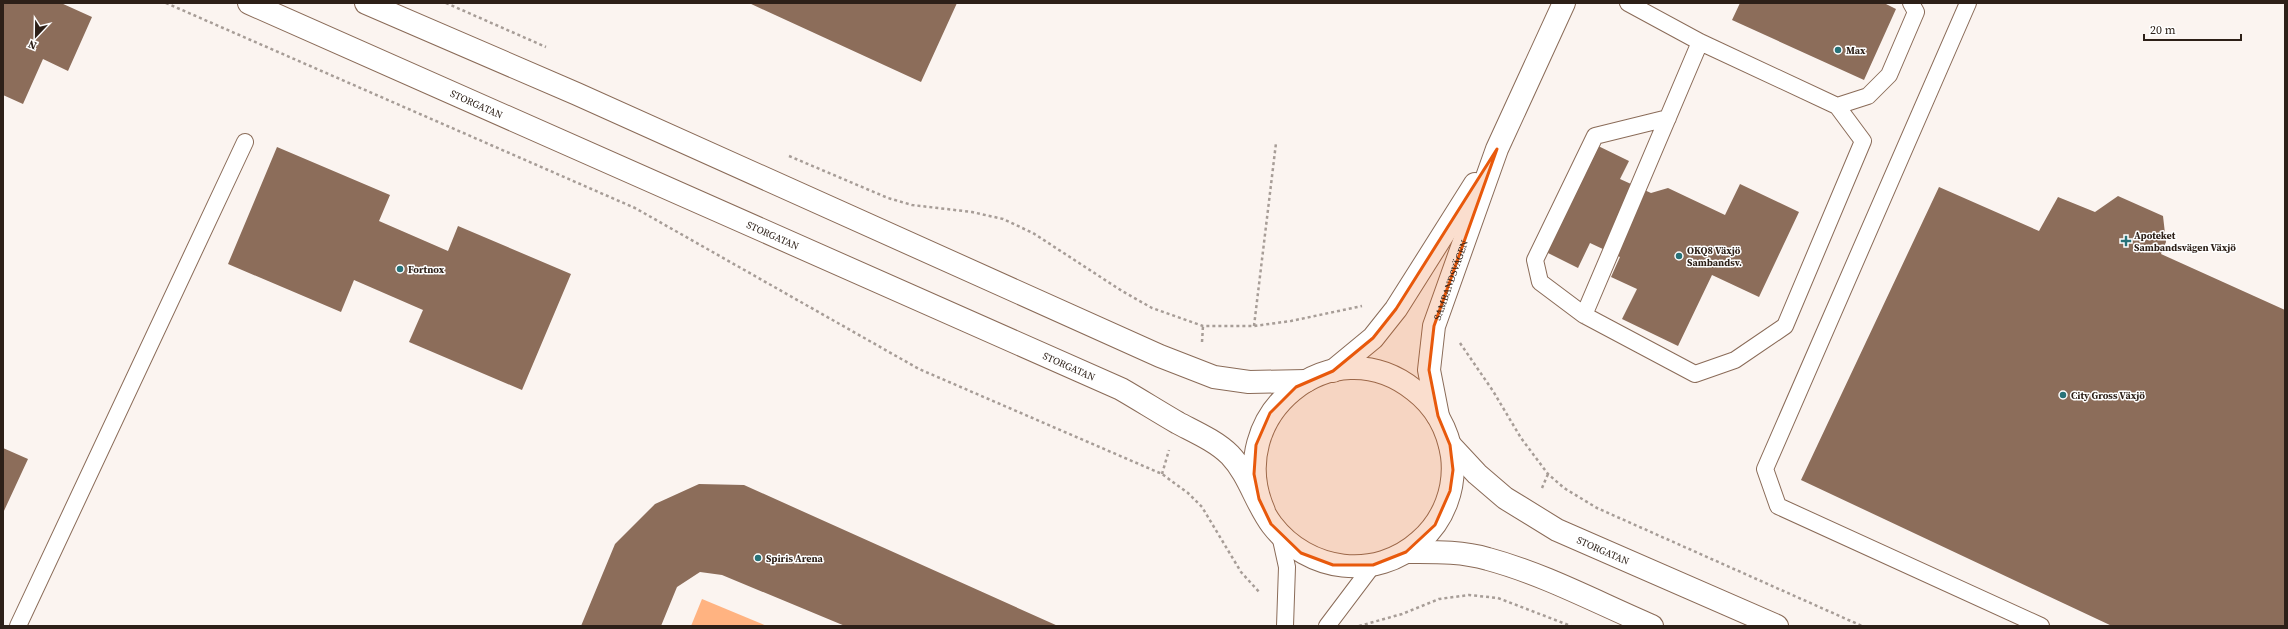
<svg xmlns="http://www.w3.org/2000/svg" width="2288" height="629" font-family="'Source Serif 4',serif">
  <style>
    .green { fill: #ffb381 }
    .building { fill: #8c6d5a }
    .lines { fill: none; stroke-linecap: round; stroke-linejoin: round }
    .service-casing { stroke: #8a6b58; stroke-width: 18 }
    .minor-casing { stroke: #8a6b58; stroke-width: 24 }
    .secondary-casing { stroke: #8a6b58; stroke-width: 24 }
    .path { stroke: #a79d97; stroke-width: 2.5; stroke-dasharray: 3 3; stroke-linecap: butt }
    .service { stroke: #fff; stroke-width: 16 }
    .minor { stroke: #fff; stroke-width: 22 }
    .secondary { stroke: #fff; stroke-width: 22 }
    .marked { fill: #e8590c; fill-opacity: 0.2; stroke: #e8590c; stroke-width: 3; stroke-linejoin: round }
    .poi-dot { fill: #287278; stroke: #fff; stroke-width: 1.5 }
    .labels { text-anchor: middle; dominant-baseline: central; stroke-width: 3; stroke-linejoin: round; paint-order: stroke }
    .poi-label { font-size: 10px; font-weight: bold; fill: #2d2018; stroke: #fff; text-anchor: start }
    .street-label { font-size: 10px; fill: #2d2018; stroke: #fff }
  </style>
  <rect width="100%" height="100%" fill="#fbf4f0"/>
  <path class="green" d="M702 599 767 626H691Z"/>
  <path class="building" d="M3 3H61L92 17 68 71 43 59 23 104 3 95Z
    M749 3H957L921 82Z
    M1740 3H1884L1896 9 1864 80 1732 20Z
    M1590 142 1629 161 1620 179 1651 193 1668 188 1725 215 1740 184 1799 212 1759 297 1712 275 1678 346 1622 319 1637 289 1611 277 1620 257 1590 243 1578 268 1538 248Z
    M277 147 390 195 379 221 448 251 458 226 571 274 522 390 409 342 423 310 354 280 341 312 228 264Z
    M1939 187 2039 231 2058 197 2095 212 2118 196 2163 216 2166 242 2161 254 2285 310V626H2112L1801 480Z
    M3 448 28 459 3 513Z
    M699 484 744 485 1058 626H845L722 575 700 572 677 587 661 626H581L615 544 655 504Z"/>
  <g class="lines">
    <g class="service-casing">
      <path id="service" d="M1628 3 1700 42 1837 106 1863 141 1785 326 1735 360 1695 374 1584 315 1700 42
        M1968 3 1765 469 1778 506 2041 626
        M1837 106 1868 96 1889 75 1916 12 1911 3
        M1584 315 1540 282 1535 260 1595 136 1668 118
        M1280 535 1287 567 1285 626
        M18 626 245 142
        M1327 626 1373 565"/>
    </g>
    <g class="minor-casing">
      <g id="minor">
        <path d="M1333 371 1373 338 1396 309 1475 184"/>
        <path id="s1" d="M1438 416 1429 370 1434 326 1497 149 1564 3"/>
      </g>
    </g>
    <g class="secondary-casing">
      <g id="secondary">
        <path id="s2" d="M249 3 1121 389C1140 400 1159 412 1178 423 1195 432 1216 441 1230 455 1249 475 1256 504 1272 525 1308 572 1376 581 1420 541 1444 520 1456 488 1452 456 1448 430 1435 406 1414 390 1332 325 1222 416 1264 511"/>
        <path d="M366 3 577 94 1160 356 1214 377 1249 382 1306 381"/>
        <path id="s3" d="M1450 445 1477 474 1505 498 1557 530 1777 626"/>
        <path d="M1406 552C1433 552 1461 551 1488 559 1544 574 1598 603 1652 626"/>
      </g>
    </g>
    <path class="path" d="M166 3 635 208 919 369 1162 474 1188 493 1202 507 1241 572 1260 593
      M446 3 546 47
      M789 156 888 198 912 205 972 212 1003 219 1033 233 1122 291 1152 308 1203 326H1254L1291 321 1362 306
      M1254 326 1276 143
      M1202 342 1203 326
      M1460 343 1493 391 1521 438 1548 474 1564 488 1597 508 1862 626
      M1162 474 1169 450
      M1542 488 1548 474
      M1359 626 1402 614 1439 599 1469 595 1498 598 1571 626"/>
    <use href="#service" class="service"/>
    <use href="#minor" class="minor"/>
    <use href="#secondary" class="secondary"/>
  </g>
  <path class="marked" d="M1497 149 1434 326 1429 370 1438 416 1450 445 1453 470 1450 491 1435 525 1406 552 1373 565H1333L1301 553 1271 524 1259 499 1254 474 1256 445 1270 413 1296 387 1333 371 1373 338 1396 309Z"/>
  <g class="poi-dot">
    <circle cx="1838" cy="50" r="4"/>
    <path d="M2124 235h4v4h4v4h-4v4h-4v-4h-4v-4h4z"/>
    <circle cx="1679" cy="256" r="4"/>
    <circle cx="400" cy="269" r="4"/>
    <circle cx="2063" cy="395" r="4"/>
    <circle cx="758" cy="558" r="4"/>
  </g>
  <g class="labels">
    <g class="poi-label">
      <text x="1846" y="50">Max</text>
      <text x="2134" y="235">Apoteket<tspan x="2134" dy="12">Sambandsvägen Växjö</tspan></text>
      <text x="1687" y="250">OKQ8 Växjö<tspan x="1687" dy="12">Sambandsv.</tspan></text>
      <text x="408" y="269">Fortnox</text>
      <text x="2071" y="395">City Gross Växjö</text>
      <text x="766" y="558">Spiris Arena</text>
    </g>
    <g class="street-label">
      <text stroke="none"><textPath href="#s2" startOffset="249">STORGATAN</textPath></text>
      <text stroke="none"><textPath href="#s2" startOffset="573">STORGATAN</textPath></text>
      <text stroke="none"><textPath href="#s1" startOffset="140">SAMBANDSVÄGEN</textPath></text>
      <text stroke="none"><textPath href="#s2" startOffset="897">STORGATAN</textPath></text>
      <text stroke="none"><textPath href="#s3" startOffset="188">STORGATAN</textPath></text>
    </g>
  </g>
  <rect width="2288" height="629" fill="none" stroke="#2d2018" stroke-width="8"/>
  <g transform="translate(36 36) rotate(202)" stroke="#ffffff" stroke-width="3" paint-order="stroke">
  <path d="M0-3L7 15L0 10L-7 15Z" fill="#2d2018"/>
  <text y="-6" font-size="11" font-weight="bold" text-anchor="middle" fill="#2d2018">N</text>
  </g>
  <path d="M2144 34v6h97v-6" fill="none" stroke="#2d2018" stroke-width="2"/>
  <text x="2150" y="34" font-size="12" fill="#2d2018" stroke="#ffffff" stroke-width="3" paint-order="stroke">20 m</text>
</svg>
